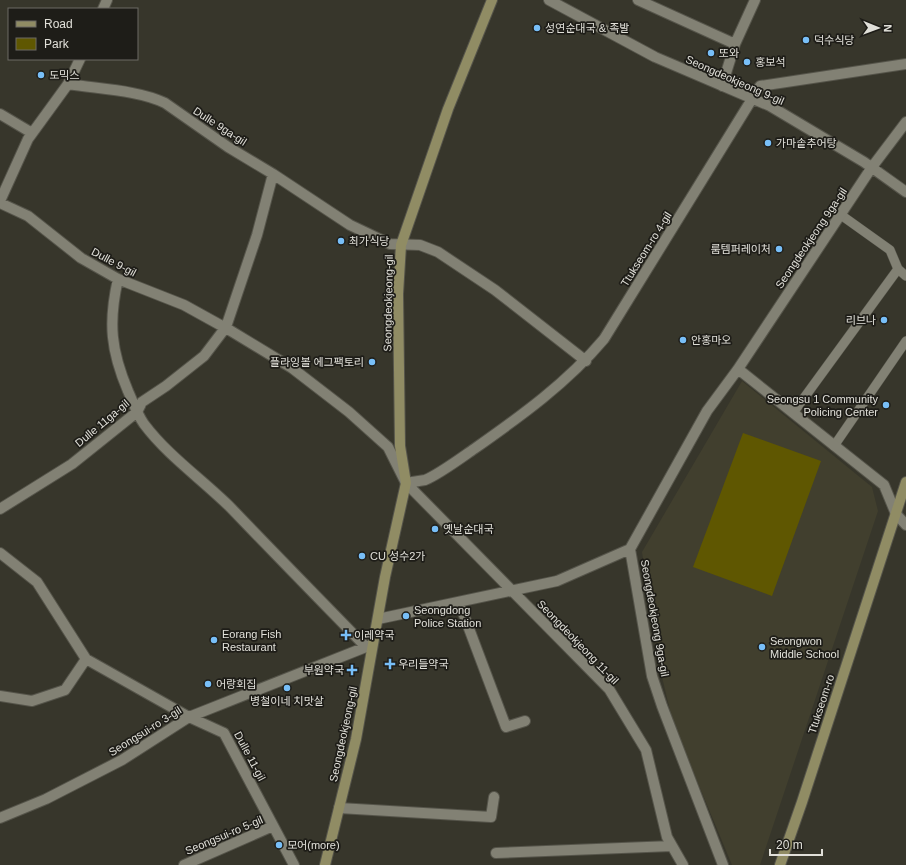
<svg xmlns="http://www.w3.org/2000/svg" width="906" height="865" font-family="Helvetica,'Noto Sans KR',sans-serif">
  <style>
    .built { fill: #413f2e }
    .green { fill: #5f5701 }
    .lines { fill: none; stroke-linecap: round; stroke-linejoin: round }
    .lane-casing { stroke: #55544a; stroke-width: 10 }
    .street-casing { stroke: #55544a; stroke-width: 12 }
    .secondary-casing { stroke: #55544a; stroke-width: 12 }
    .lane { stroke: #828174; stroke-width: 9 }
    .street { stroke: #828174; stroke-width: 10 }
    .secondary { stroke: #908c64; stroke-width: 10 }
    .poi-dot { fill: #78bff8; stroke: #1e1d18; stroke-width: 1.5 }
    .labels { text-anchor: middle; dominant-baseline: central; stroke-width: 3.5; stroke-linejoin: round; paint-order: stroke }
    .poi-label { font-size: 11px; fill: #e1e0d9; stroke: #1e1d18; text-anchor: start }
    .street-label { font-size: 11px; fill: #e1e0d9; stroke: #1e1d18 }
  </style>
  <rect width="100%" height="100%" fill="#37362b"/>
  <path class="built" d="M742 381 872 487 878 511 760 865H732L673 723 657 656 642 552Z"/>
  <path class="green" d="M743 433 821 461 772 596 693 567Z"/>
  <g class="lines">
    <g class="lane-casing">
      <path id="lane" d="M841 215 890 250 898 269 906 276
        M793 413 898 269
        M834 446 906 341"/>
    </g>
    <g class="street-casing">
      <path id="street" d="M549 0 655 57 770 106 864 162 906 192
        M638 0 735 44
        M103 9 107 0
        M68 84C98 89 138 90 165 103L228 147 273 174 350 225 390 244 420 245 438 252 495 290 586 361
        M722 86 735 44 755 0
        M0 114 32 133
        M0 201 28 139 68 84 80 59
        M0 203 28 216 81 258 118 279 184 305 231 331 292 368 349 412 388 447 406 483 609 689 646 750 667 837 683 865
        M118 279C108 323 111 351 128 391 133 402 137 414 144 424 168 456 203 480 231 508 276 555 321 601 366 647
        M738 369 884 485 896 514 906 525
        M406 483C412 482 419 481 425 480 438 475 461 458 474 449 521 416 567 383 604 339L760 86 906 64
        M0 509 72 464 137 412 142 402 166 386 204 356 226 327 257 235 273 174
        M0 553 37 582 86 659 189 717 224 733 294 865
        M459 602 506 727 525 721
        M378 619 557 581 630 549
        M0 696 32 701 65 690 86 659
        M339 808 491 817 494 797
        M0 818 46 799 122 760 189 717 371 645
        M496 853 672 846
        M184 865 273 826
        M723 865 662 706 652 676 630 549 707 411 738 369 872 167 906 122"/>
    </g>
    <g class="secondary-casing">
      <path id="secondary" d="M325 865 356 739 385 577 406 483 400 446 398 294 401 245 448 109 492 0
        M780 865 802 802 906 482"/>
    </g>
    <use href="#lane" class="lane"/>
    <use href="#street" class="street"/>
    <use href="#secondary" class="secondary"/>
  </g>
  <g class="poi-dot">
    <circle cx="537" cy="28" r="4"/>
    <circle cx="806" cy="40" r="4"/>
    <circle cx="711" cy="53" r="4"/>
    <circle cx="747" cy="62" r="4"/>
    <circle cx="41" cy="75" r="4"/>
    <circle cx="768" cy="143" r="4"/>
    <circle cx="341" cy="241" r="4"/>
    <circle cx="779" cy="249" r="4"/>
    <circle cx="884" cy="320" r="4"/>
    <circle cx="683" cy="340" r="4"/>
    <circle cx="372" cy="362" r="4"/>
    <circle cx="886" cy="405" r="4"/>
    <circle cx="435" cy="529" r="4"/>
    <circle cx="362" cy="556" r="4"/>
    <circle cx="406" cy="616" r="4"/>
    <path d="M344 629h4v4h4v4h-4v4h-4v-4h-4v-4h4z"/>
    <circle cx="214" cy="640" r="4"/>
    <circle cx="762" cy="647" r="4"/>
    <path d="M388 658h4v4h4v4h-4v4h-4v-4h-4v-4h4z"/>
    <path d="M350 664h4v4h4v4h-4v4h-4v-4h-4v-4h4z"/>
    <circle cx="208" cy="684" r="4"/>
    <circle cx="287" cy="688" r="4"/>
    <circle cx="279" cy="845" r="4"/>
  </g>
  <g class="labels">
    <g class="poi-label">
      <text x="545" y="28">성연순대국 &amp; 족발</text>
      <text x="814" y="40">덕수식당</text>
      <text x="719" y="53">또와</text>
      <text x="755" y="62">홍보석</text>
      <text x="49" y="75">도믹스</text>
      <text x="776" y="143">가마솥추어탕</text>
      <text x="349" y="241">최가식당</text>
      <text x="771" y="249" text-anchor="end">룸템퍼레이처</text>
      <text x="876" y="320" text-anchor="end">리브나</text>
      <text x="691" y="340">안홍마오</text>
      <text x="364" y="362" text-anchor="end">플라잉볼 에그팩토리</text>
      <text x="878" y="399" text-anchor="end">Seongsu 1 Community<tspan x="878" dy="13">Policing Center</tspan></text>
      <text x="443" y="529">옛날순대국</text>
      <text x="370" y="556">CU 성수2가</text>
      <text x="414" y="610">Seongdong<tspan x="414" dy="13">Police Station</tspan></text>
      <text x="222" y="634">Eorang Fish<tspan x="222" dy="13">Restaurant</tspan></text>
      <text x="354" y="635">이레약국</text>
      <text x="770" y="641">Seongwon<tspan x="770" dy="13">Middle School</tspan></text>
      <text x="398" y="664">우리들약국</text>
      <text x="344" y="670" text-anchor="end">부원약국</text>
      <text x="216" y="684">어랑회집</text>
      <text x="287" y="701" text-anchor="middle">병철이네 치맛살</text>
      <text x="287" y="845">모어(more)</text>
    </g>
    <g class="street-label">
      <text transform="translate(735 80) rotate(24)">Seongdeokjeong 9-gil</text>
      <text transform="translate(220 126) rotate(33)">Dulle 9ga-gil</text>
      <text transform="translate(811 238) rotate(-56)">Seongdeokjeong 9ga-gil</text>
      <text transform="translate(646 249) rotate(-58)">Ttukseom-ro 4-gil</text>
      <text transform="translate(114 262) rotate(28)">Dulle 9-gil</text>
      <text transform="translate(388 303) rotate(-89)">Seongdeokjeong-gil</text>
      <text transform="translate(102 423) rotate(-40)">Dulle 11ga-gil</text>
      <text transform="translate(655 618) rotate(80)">Seongdeokjeong 9ga-gil</text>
      <text transform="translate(578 642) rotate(46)">Seongdeokjeong 11-gil</text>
      <text transform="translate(821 704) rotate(-72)">Ttukseom-ro</text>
      <text transform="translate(145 731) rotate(-32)">Seongsui-ro 3-gil</text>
      <text transform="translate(343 734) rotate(-78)">Seongdeokjeong-gil</text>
      <text transform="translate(250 756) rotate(62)">Dulle 11-gil</text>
      <text transform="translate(224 835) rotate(-23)">Seongsui-ro 5-gil</text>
    </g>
  </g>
  <rect x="8" y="8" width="130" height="52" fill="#1e1d18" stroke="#6c6b65"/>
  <rect x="16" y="21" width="20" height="6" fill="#908c64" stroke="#6c6b65"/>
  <text x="44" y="28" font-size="12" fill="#e1e0d9">Road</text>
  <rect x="16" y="38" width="20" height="12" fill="#5f5701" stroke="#6c6b65"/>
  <text x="44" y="48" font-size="12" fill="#e1e0d9">Park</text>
  <g transform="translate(878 28) rotate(91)" stroke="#1e1d18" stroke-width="3" paint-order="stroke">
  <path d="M0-3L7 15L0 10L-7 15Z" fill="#e1e0d9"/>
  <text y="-6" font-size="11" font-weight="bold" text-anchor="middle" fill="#e1e0d9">N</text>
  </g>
  <path d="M770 849v6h52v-6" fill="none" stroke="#e1e0d9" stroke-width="2"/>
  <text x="776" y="849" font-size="12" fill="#e1e0d9" stroke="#1e1d18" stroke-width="3" paint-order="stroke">20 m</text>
</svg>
